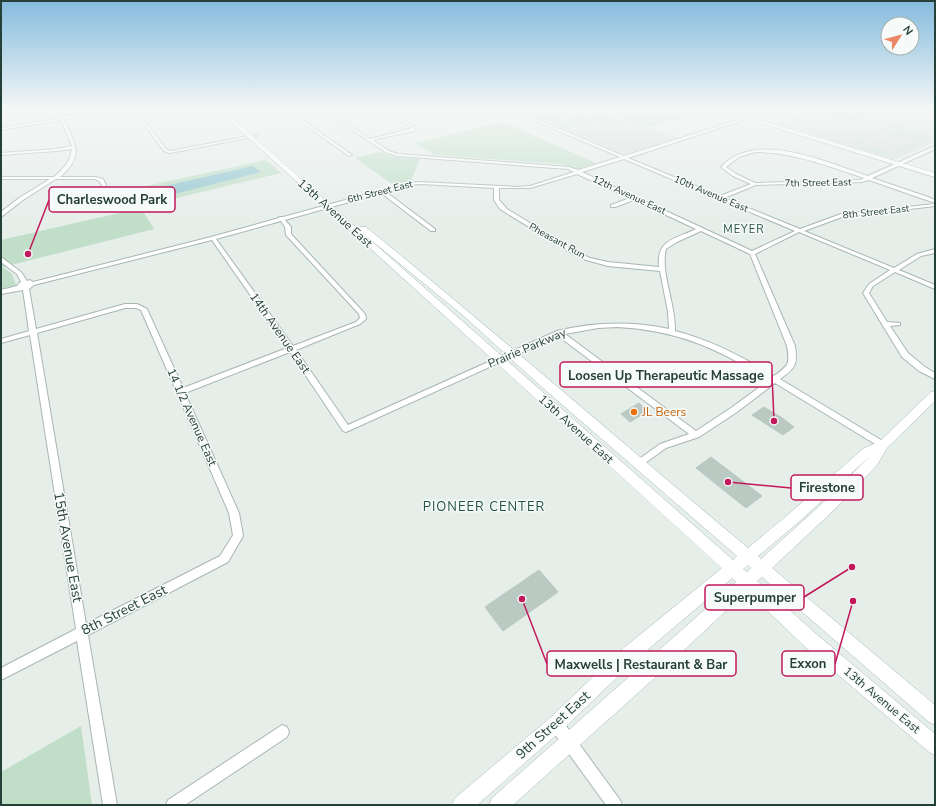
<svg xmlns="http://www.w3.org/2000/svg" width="936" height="806" font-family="'Nunito Sans',sans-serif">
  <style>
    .built { fill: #d4ded9 }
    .green { fill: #c0dec8; fill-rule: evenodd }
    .water { fill: #91c5cf }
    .building { fill: #bbc9c3; stroke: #b8c7c1 }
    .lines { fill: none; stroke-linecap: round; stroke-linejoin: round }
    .street-casing { stroke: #a8b6b1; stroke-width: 2 }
    .secondary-casing { stroke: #a4b9b2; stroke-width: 1 }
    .street { fill: #fff; fill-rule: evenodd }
    .secondary { fill: #fff; fill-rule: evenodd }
    .food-dot { fill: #e8710a; stroke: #f6faf8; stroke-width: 1.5 }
    .labels { text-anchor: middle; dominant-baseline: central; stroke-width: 3; stroke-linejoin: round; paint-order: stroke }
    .far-street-label { font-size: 10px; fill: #253f39; stroke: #f6faf8 }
    .far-neighbourhood-label { font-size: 11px; letter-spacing: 1px; fill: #225146; stroke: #f6faf8 }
    .street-label { font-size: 12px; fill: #253f39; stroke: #f6faf8 }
    .food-label { font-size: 12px; fill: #c56008; stroke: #f6faf8; text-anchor: start }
    .neighbourhood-label { font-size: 13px; letter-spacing: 1px; fill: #225146; stroke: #f6faf8 }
    .near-street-label { font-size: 14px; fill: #253f39; stroke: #f6faf8 }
    .leader { fill: none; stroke: #c2185b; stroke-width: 1.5 }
    .callout-dot { fill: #c2185b; stroke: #f6faf8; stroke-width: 1.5 }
    .callout { fill: #f6faf8; stroke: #c2185b; stroke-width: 1.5 }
    .callout-label { font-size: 13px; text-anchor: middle; font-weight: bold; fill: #253f39 }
  </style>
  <rect width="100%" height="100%" fill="#e6eeea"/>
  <path class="built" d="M554 110H600L678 138 625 154 531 116Z
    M816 110 935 111V141L894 160 774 124Z"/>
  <path class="green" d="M562 110H591L623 122 612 125 587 116 585 112 549 122 536 117Z
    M600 110H690L698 113 649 127Z
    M582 116 594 120 564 128 552 123Z
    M503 122 596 163 578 169 560 164 435 155 414 143Z
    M891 127C901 127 925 128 930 139L900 153C886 155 866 154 855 143L856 140ZM893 128 915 131 926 137V139L894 153 872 150 858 144 859 141Z
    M895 129 906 131 908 133 925 137 921 140 903 135 893 138 886 135 891 131Z
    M380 152 393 157 420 159 411 181 392 184 355 158Z
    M266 160 281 173 156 203 146 186Z
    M141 208 154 229 3 267 12 274 16 285 1 289V240Z
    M81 726 92 805H1V772Z"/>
  <path class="water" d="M253 166 261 172 174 194 169 193 165 186Z"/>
  <path class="building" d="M825 110H876V111L852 120 825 112Z
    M639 403 648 411 630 422 621 414Z
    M764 407 782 418 794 427 783 435 752 415Z
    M711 457 762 496 746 508 696 468Z
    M539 570 558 592 503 631 485 607Z"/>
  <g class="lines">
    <g class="street-casing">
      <path id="street" d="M15 110H24L1 115V113Z
        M56 110H60L63 117 105 110H115L64 120C75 145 85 155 60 177H95L103 179 106 185 103 198 101 199 99 198 102 185 99 181 95 179H56L23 200 1 217V212L19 198 50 179H1V177H54C63 169 71 161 72 149L56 151 1 155V153L56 149 72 146 61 120 1 130V128L60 118Z
        M133 110H136L166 149 170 151 255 135 257 136 170 153 164 151Z
        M236 110H244L224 115 222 114Z
        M284 110H288L352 155 349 156Z
        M322 110H326L370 139 413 128 382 110H386L416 127 414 131 373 140 389 151 398 154 569 167 578 170 620 157 509 110H514L624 156 769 110H775L628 158 720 196 751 184 733 176 721 167C756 129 827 163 868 176L935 146V149L872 178 928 197 935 200V203L869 180 862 182 756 185 724 198 800 229 841 214 935 204V206L842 217 804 231 894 268 917 254 935 249V253L921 256 899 270 935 285V289L895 272 873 286 869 293 887 322 900 323V325L890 326 908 353 925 367 935 373V379L919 371 902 357 863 293 869 284 890 270 799 232 755 254 795 346C798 365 795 368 780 379L886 443 887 445 886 447H880L775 383 737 412 699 437 666 448 641 466 638 468 635 466 634 464 635 462 660 444 689 434 558 336 346 432 343 431 290 352 185 393 239 513 243 536 228 562 88 635 117 805H103L77 641 1 680V668L76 629 30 335 1 343V339L29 331 23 290 1 294V290L17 286 19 283 21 282 17 274 1 262V257L21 272 27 281 30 280 33 282 211 237 279 218V217H283L408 183 421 182 518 187 530 186 574 172 568 169 398 156 387 153ZM755 152C793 152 828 166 864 178L861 180 755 183 736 174 726 167 739 157ZM624 159 795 231 752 251 582 172ZM577 174 630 198 611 205V207H615L634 200 696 229C676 239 656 239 659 267L608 262 590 258 575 251 507 209 499 200V188H530ZM421 184 494 188V200L500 209 571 253 586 260 608 266 660 271 668 312 669 329C631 321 594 322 557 331L348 425 296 350 360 324 366 319 365 314 291 234V227L285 220 381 193 431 231H435V229L386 192 408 185ZM281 221 285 227 286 235 359 314 360 318 356 322 293 346 216 239ZM701 231 750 254 787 346C790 364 789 365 774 376 743 357 711 340 675 331 676 305 660 272 666 249L677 242ZM212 240 287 348 183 388 147 309 137 304H125L36 329 29 289 34 285ZM125 308H136L141 310 229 513 233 535 220 556 86 624 37 333ZM617 327C678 330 718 349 769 380L731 408 696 431 565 334 598 328Z
        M443 110H448L463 118 494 110H501L463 120Z
        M556 718 561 719 620 800 622 805H606L551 729 550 724 551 719Z
        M282 725 287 727 289 732 287 737 185 805H166L168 800Z"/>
    </g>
    <g class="secondary-casing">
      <path id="secondary" d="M218 110H223L733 560 737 556 543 388 465 317 360 231V227H366C495 332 620 441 748 548L790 513 864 448 879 442 931 392 935 391V401L887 448 877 465 835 509 772 568 935 705V725L929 722 762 577 757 581 815 633 935 734V755L929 752 803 645 747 591 649 683 513 805H489L492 798 736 582 732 578 632 663 562 730 477 805H452L455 798 550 718 620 651 722 568ZM870 456 825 501 761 559 758 556 800 521ZM748 565 751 568 747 572 743 569Z
        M718 110H727L935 173V177Z"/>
    </g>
    <use href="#street" class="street"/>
    <use href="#secondary" class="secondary"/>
  </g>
  <linearGradient id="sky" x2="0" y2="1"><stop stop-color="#85bbde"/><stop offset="0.49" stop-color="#f4f7f6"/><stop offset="1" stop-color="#f4f7f6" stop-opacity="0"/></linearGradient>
  <rect width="936" height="223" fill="url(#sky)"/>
  <circle class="food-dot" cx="634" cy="412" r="4"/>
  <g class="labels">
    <g class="far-street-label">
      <text transform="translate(818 183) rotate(-1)">7th Street East</text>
      <text transform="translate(380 192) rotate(-14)">6th Street East</text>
      <text transform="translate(711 194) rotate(23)">10th Avenue East</text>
      <text transform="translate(629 195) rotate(25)">12th Avenue East</text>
      <text transform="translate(876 212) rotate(-6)">8th Street East</text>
      <text transform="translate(557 241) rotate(29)">Pheasant Run</text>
    </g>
    <g class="far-neighbourhood-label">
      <text x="744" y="229">MEYER</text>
    </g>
    <g class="street-label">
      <text transform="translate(335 213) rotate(42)">13th Avenue East</text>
      <text transform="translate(280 333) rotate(55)">14th Avenue East</text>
      <text transform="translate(527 348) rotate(-23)">Prairie Parkway</text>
      <text transform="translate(192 417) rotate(66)">14 1/2 Avenue East</text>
      <text transform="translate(576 429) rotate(42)">13th Avenue East</text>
      <text transform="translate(882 700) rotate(40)">13th Avenue East</text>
    </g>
    <g class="food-label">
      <text x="642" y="412">JL Beers</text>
    </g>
    <g class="neighbourhood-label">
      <text x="484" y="507">PIONEER CENTER</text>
    </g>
    <g class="near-street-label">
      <text transform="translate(68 547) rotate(80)">15th Avenue East</text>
      <text transform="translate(124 610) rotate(-27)">8th Street East</text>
      <text transform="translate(553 725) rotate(-42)">9th Street East</text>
    </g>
  </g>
  <path class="leader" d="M28 254L49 200M774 421L772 375M728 482L791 488M852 567L804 597M853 601L835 664M522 599L547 664"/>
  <g class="callout-dot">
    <circle cx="28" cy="254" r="4"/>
    <circle cx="774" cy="421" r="4"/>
    <circle cx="728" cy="482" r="4"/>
    <circle cx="852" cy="567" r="4"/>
    <circle cx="853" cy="601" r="4"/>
    <circle cx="522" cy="599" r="4"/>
  </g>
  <g class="callout">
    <rect x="49" y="187" width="126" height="25" rx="4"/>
    <rect x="560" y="362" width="212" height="25" rx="4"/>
    <rect x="791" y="475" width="72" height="25" rx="4"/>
    <rect x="705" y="585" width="99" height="25" rx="4"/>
    <rect x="782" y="651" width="53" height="25" rx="4"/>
    <rect x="547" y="651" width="189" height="25" rx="4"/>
  </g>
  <g class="callout-label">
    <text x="112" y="204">Charleswood Park</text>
    <text x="666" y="380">Loosen Up Therapeutic Massage</text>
    <text x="827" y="492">Firestone</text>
    <text x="755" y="602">Superpumper</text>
    <text x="808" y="668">Exxon</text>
    <text x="641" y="669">Maxwells | Restaurant &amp; Bar</text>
  </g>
  <rect width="936" height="806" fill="none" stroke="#253f39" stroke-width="4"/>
  <g transform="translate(900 36) rotate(54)"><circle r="19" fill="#f6faf8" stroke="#a2afac"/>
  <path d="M0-3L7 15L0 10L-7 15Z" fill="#eb8866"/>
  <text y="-6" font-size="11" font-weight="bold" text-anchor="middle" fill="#253f39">N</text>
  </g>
</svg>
